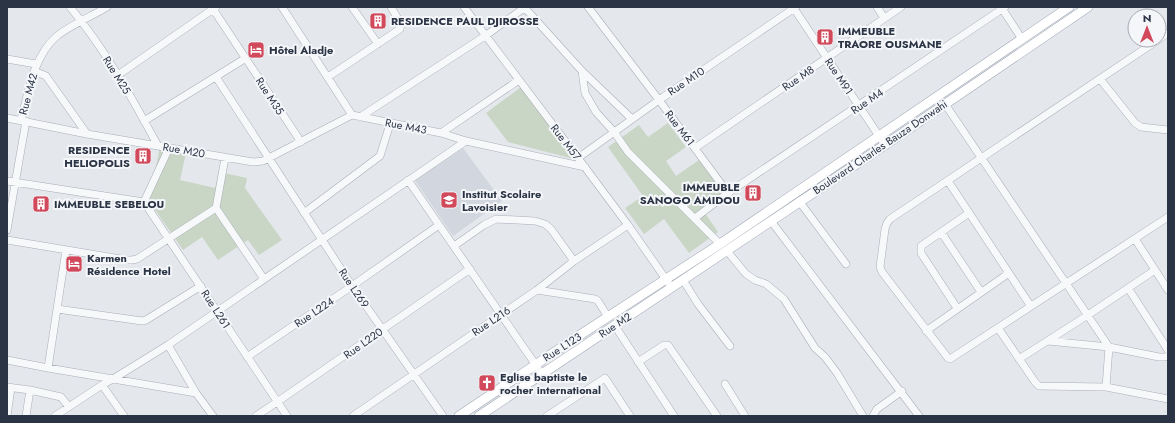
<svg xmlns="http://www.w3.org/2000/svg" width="1175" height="423" font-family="Jost,sans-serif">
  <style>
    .built { fill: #d2d6de }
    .green { fill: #c9d6c5 }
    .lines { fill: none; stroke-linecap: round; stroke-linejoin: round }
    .minor-casing { stroke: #a9aeb7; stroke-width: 8 }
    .major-casing { stroke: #a3abb8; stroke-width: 10 }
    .minor { stroke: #f7f8fa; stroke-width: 7 }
    .major { stroke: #fff; stroke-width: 9 }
    .labels { text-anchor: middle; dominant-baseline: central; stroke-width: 4; stroke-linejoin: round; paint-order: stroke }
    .poi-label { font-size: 11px; font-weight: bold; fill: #2b3445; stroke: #f4f6f9; text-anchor: start }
    .street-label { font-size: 11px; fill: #2b3445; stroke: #f4f6f9 }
  </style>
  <rect width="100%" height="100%" fill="#e4e7ec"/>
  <path class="built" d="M463 148 502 201 453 236 414 179Z"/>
  <path class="green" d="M521 87 574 159 508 142 486 113Z
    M668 123 686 147 666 161 676 176 699 160 726 197 705 213 718 232 689 253 664 219 644 234 625 208 643 196 608 147 639 125 648 137Z
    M160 147 186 153 180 180 215 188 219 172 247 178 245 188 282 240 259 255 248 240 218 260 202 237 183 250 149 201Z"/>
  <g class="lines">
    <g class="minor-casing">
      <path id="minor" d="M70 7C105 49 132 98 158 146
        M282 7 352 115 441 133 466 141 585 167
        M352 7 378 44
        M464 7 578 158 628 225 672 288
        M524 7 582 71 632 119
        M588 7 659 100 728 193
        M793 7 885 145
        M877 7 884 18
        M1001 7 1022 39
        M213 9 301 142
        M1159 39 1168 33
        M1158 40 890 219 887 223 885 229 880 267 882 272 948 358 950 359 1168 217
        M7 59 36 64
        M34 71 46 76 87 134
        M582 71 585 93 596 112 614 132 628 152 720 244
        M118 75 216 7
        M216 77 352 286 443 416
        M328 77 400 29 401 24 391 7
        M1100 79 1135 123 1141 127 1168 130
        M945 104 1109 347 1106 387
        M360 117 485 36 524 8
        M7 118 87 134 253 162 263 161 352 115
        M21 120C28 93 34 55 57 36 69 26 92 16 107 7
        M144 121 246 58
        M441 133 519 80
        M695 148 901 7
        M578 158 659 100 796 7
        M408 180 542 374
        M7 181 144 202
        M948 181 1030 305
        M799 201 846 264
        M144 202 287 416
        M144 202 169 148
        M216 208 264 279
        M304 213 380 156 390 124
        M695 218 728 193 1005 7
        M771 221 919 416
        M7 230 26 121
        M941 232 981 292
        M1135 239 1168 290
        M7 240 127 260H132L137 259 216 208 225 158
        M454 246 484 225 496 219 535 221 545 224 551 229 574 261
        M727 251 746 274 755 280 766 284 784 299 815 348 825 357 837 373 863 416
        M683 280 698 304 730 346
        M1128 288 1168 350
        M537 290 595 299 598 301 608 317
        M957 308 921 253V246L969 213
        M57 309 142 321 146 320 201 286
        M615 326 674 416
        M998 328 1035 382 1039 386 1106 387 1168 399
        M926 331 1009 273
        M1048 341 1109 347 1159 357H1165L1168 356
        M168 345 196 393
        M247 357 352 286 439 225
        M1019 359 1088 315 1155 270
        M7 360 48 368 196 393 213 416
        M638 362 664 345H668L717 416
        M48 368 66 250
        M725 384 745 416
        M102 385 124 416
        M7 387 30 390 61 397 69 407
        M7 416 11 388
        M26 416 30 390
        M55 416 102 385 113 379 168 345 466 141
        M256 416 277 402 470 269
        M353 416 537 290 574 261 628 225
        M547 416 605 378 630 416
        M873 416 877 409 902 391"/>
    </g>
    <g class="major-casing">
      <path id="major" d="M459 416 580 335 720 244 1069 7
        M479 416 885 145 1088 7"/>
    </g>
    <use href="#minor" class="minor"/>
    <use href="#major" class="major"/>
  </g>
  <defs>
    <g id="building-square" transform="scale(0.9)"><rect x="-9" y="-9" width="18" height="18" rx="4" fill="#d1495b" stroke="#f4f6f9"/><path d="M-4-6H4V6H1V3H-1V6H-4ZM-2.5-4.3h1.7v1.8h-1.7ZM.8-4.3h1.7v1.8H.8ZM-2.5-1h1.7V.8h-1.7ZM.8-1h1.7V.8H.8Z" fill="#fff"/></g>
    <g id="hotel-square" transform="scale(0.9)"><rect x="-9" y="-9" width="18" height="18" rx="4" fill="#d1495b" stroke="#f4f6f9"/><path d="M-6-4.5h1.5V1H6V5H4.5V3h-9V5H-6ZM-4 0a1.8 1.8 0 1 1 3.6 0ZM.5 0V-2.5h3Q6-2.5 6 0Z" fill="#fff"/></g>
    <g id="school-square" transform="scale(0.9)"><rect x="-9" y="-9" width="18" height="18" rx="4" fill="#d1495b" stroke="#f4f6f9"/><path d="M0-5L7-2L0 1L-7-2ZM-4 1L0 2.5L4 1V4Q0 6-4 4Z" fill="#fff"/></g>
    <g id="church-square" transform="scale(0.9)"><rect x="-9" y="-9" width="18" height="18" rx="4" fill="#d1495b" stroke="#f4f6f9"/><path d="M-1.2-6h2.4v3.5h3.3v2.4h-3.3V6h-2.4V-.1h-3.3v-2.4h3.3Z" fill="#fff"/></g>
  </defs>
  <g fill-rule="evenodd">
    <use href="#building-square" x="378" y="21"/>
    <use href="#building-square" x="825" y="37"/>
    <use href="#hotel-square" x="256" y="50"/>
    <use href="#building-square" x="143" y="156"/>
    <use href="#building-square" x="753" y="193"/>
    <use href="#school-square" x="449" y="200"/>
    <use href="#building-square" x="41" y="204"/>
    <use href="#hotel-square" x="74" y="264"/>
    <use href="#church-square" x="487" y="383"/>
  </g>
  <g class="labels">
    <g class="poi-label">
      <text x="391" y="21">RESIDENCE PAUL DJIROSSE</text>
      <text x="838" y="31">IMMEUBLE<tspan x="838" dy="13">TRAORE OUSMANE</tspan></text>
      <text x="269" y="50">Hôtel Aladje</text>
      <text x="130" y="150" text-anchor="end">RESIDENCE<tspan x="130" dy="13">HELIOPOLIS</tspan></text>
      <text x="740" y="187" text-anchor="end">IMMEUBLE<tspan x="740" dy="13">SANOGO AMIDOU</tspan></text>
      <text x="462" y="194">Institut Scolaire<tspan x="462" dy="13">Lavoisier</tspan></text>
      <text x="54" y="204">IMMEUBLE SEBELOU</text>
      <text x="87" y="258">Karmen<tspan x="87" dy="13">Résidence Hotel</tspan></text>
      <text x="500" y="377">Eglise baptiste le<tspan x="500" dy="13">rocher international</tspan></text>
    </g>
    <g class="street-label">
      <text transform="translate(117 75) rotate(58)">Rue M25</text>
      <text transform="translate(839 76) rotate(56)">Rue M91</text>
      <text transform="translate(798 78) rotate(-34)">Rue M8</text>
      <text transform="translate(686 81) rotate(-34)">Rue M10</text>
      <text transform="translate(28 94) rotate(-75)">Rue M42</text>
      <text transform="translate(270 96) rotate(57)">Rue M35</text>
      <text transform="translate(867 101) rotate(-34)">Rue M4</text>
      <text transform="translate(406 126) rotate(11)">Rue M43</text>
      <text transform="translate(680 128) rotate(53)">Rue M61</text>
      <text transform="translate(566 142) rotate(52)">Rue M57</text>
      <text transform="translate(880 147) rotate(-34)">Boulevard Charles Bauza Donwahi</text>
      <text transform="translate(184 150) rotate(10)">Rue M20</text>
      <text transform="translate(354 288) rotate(56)">Rue L269</text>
      <text transform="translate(216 309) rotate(57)">Rue L261</text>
      <text transform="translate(314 312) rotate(-34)">Rue L224</text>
      <text transform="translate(491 321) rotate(-34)">Rue L216</text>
      <text transform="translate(615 325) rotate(-33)">Rue M2</text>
      <text transform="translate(363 343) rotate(-35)">Rue L220</text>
      <text transform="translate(562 347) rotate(-33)">Rue L123</text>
    </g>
  </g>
  <rect width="1175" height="423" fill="none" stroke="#2b3445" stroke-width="16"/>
  <g transform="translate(1147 28)"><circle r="19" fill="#f4f6f9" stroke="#a4a8b1"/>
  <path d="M0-3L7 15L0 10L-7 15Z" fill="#d1495b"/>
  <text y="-6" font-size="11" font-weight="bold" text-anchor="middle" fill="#2b3445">N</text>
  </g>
</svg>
